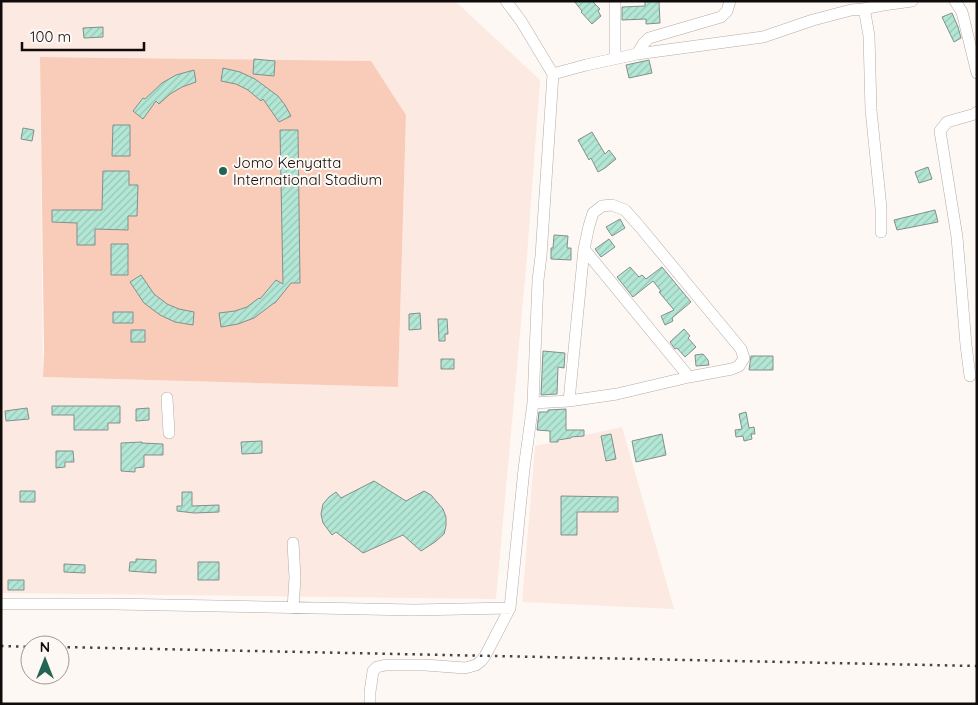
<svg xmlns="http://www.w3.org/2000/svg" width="978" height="705" font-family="Quicksand,sans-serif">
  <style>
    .built { fill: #fce9e1; fill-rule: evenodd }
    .pitch { fill: #f8ccb9 }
    .building { fill: url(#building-hatch); stroke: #848f8b }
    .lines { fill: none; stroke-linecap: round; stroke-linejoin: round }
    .minor-casing { stroke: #b5aba6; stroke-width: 12 }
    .minor { stroke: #fff; stroke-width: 11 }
    .rail { stroke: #484342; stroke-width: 2.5; stroke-dasharray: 2.5 5; stroke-linecap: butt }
    .poi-dot { fill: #246452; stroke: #fef8f5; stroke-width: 2 }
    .labels { text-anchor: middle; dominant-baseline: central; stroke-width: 4; stroke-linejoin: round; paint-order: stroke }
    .poi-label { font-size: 15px; fill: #100c0b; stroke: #fef8f5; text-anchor: start }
  </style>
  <defs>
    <pattern id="building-hatch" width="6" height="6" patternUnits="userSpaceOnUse" patternTransform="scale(1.25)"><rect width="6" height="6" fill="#b3e7d5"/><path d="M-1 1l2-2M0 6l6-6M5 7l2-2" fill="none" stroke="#99c5b6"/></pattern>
  </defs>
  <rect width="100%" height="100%" fill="#fef8f5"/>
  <path class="built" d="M1 1H455L540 80 527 256 496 599 1 593ZM74 57 371 61 406 115 398 387 43 377 40 58Z
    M622 427 674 609 522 602 535 446Z"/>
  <path class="pitch" d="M40 57 371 61 406 115 398 387 43 377 44 351Z"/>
  <path class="building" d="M574 1H592L600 9 598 11 601 16 592 24 581 12 582 11Z
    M645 1H659L660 23 646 24V19L622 20V7L645 6Z
    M952 13 958 27 961 38 954 42 942 17Z
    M103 27V37L84 38 83 28Z
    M254 59 275 61 274 76 253 74Z
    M649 60 652 73 629 78 626 65Z
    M223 68 240 72 255 79 278 96 285 105 291 116 279 122 263 99 261 101 248 90 236 84 221 81Z
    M194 70 196 82 182 87 170 94 159 104 156 101 143 119 133 111 143 98 145 99 162 83 176 75Z
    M113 125H130V156H112Z
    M23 128 34 130 32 141 21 139Z
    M280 130H298L300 283H291L275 303H274L254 318 238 324 221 327 219 313 235 311 247 307 259 298 260 299 276 280 283 284Z
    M592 132 605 154 609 150 616 159 605 168 598 172 591 158 589 160 578 140Z
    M928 167 932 179 919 183 915 172Z
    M103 171H129V185H138L137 216H128V230L95 229V245H77V223L52 222V210H102Z
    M935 210 938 222 897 230 894 220Z
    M620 219 625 228 612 236 606 227Z
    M554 235 568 236 567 248H571V260L551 259V248H553Z
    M609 239 615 247 601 257 595 249Z
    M111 244H128V275H111Z
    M630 267 639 277 642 275 646 279 662 267 691 302 672 318 673 321 665 325 661 316 674 310 659 292 661 291 653 281 633 297 617 277Z
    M141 275 154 294 167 304 179 309 194 312 193 325 175 322 160 315 144 303 130 282Z
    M113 312H133V323H113Z
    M420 313 421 329 409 330V314Z
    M438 319H447L448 334H445V341H439Z
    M684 329 690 336 688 338 696 347 685 357 677 348 675 349 670 342Z
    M131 330H145V342H131Z
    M543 351 565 353 564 368 558 367 557 394 541 395Z
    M703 354 708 360 709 365 696 366 695 355Z
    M751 356H773V370H749Z
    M441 359H454V369H441Z
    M52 406H120V423H108V430H74V415H52Z
    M27 408 29 419 6 421 5 411Z
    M149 408V420L136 421V409Z
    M566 409V430H584V436L571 437V438L558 440V442H550V431L537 430 539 412H548V410Z
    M746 412 749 428 754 427 755 434H751L752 439 744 441 743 436 736 437 735 430 742 429 739 414Z
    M611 434 616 459 606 461 601 436Z
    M662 434 666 455 636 462 632 441Z
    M262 441V453L242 454 241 442Z
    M142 442V443L163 444V455H144V467L135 468V472L121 471V443Z
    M56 451H73L74 462H65V467L56 468Z
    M374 481 406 501 424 491 431 495 443 509 446 517V526L444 534 435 542 421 551 403 535 363 553 336 532 332 535 323 523 321 514 323 504 329 497 336 492 341 498Z
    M20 491H35V502H20Z
    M182 492H192V506L219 505V512L194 513 177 511V506H182Z
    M561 496 618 497V512H577V535H561Z
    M136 559 156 560V573L129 571 130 562H136Z
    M198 562H219V580H198Z
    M64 564 85 565V573L64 572Z
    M8 580H24V590H8Z"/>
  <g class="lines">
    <g class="minor-casing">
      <path id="minor" d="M615 1V58
        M955 1 962 12 977 73
        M863 9 883 5 912 1
        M637 54 643 44 649 38 721 17 727 11 730 1
        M553 74 586 65 637 54 763 37 813 20 851 10 863 9 865 13 869 36 871 110 881 208V232
        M584 249 689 377
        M970 376 966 345 957 237 940 131 947 122 975 114 977 112
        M167 398 169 433
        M533 403 569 401 617 394 689 377 732 369 739 366 744 358 741 349 640 227 625 210 612 205 602 206 593 213 589 226 584 249 569 401
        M293 543 295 578 293 608
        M1 604H114L414 610 510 608
        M370 704V692L373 671 377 667 386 665H425L465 668 476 665 481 661 485 656 510 608 524 469 533 403 538 280 541 256 553 74 521 21 506 1"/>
    </g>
    <use href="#minor" class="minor"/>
    <path class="rail" d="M1 646 30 647
      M60 647 977 666"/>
  </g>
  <circle class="poi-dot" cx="223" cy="171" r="5"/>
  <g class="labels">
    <g class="poi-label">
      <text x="233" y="162">Jomo Kenyatta<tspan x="233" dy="17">International Stadium</tspan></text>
    </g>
  </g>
  <rect width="978" height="705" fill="none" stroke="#100c0b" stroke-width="5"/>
  <g transform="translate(45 660)"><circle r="24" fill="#fef8f5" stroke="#9f9a97"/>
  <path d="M0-4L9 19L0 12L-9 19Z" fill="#246452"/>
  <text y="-8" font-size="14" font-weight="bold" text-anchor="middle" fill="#100c0b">N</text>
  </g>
  <path d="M22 42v8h122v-8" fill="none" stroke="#100c0b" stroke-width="2.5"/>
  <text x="30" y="42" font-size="15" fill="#100c0b" stroke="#fef8f5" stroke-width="4" paint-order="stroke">100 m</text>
</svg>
